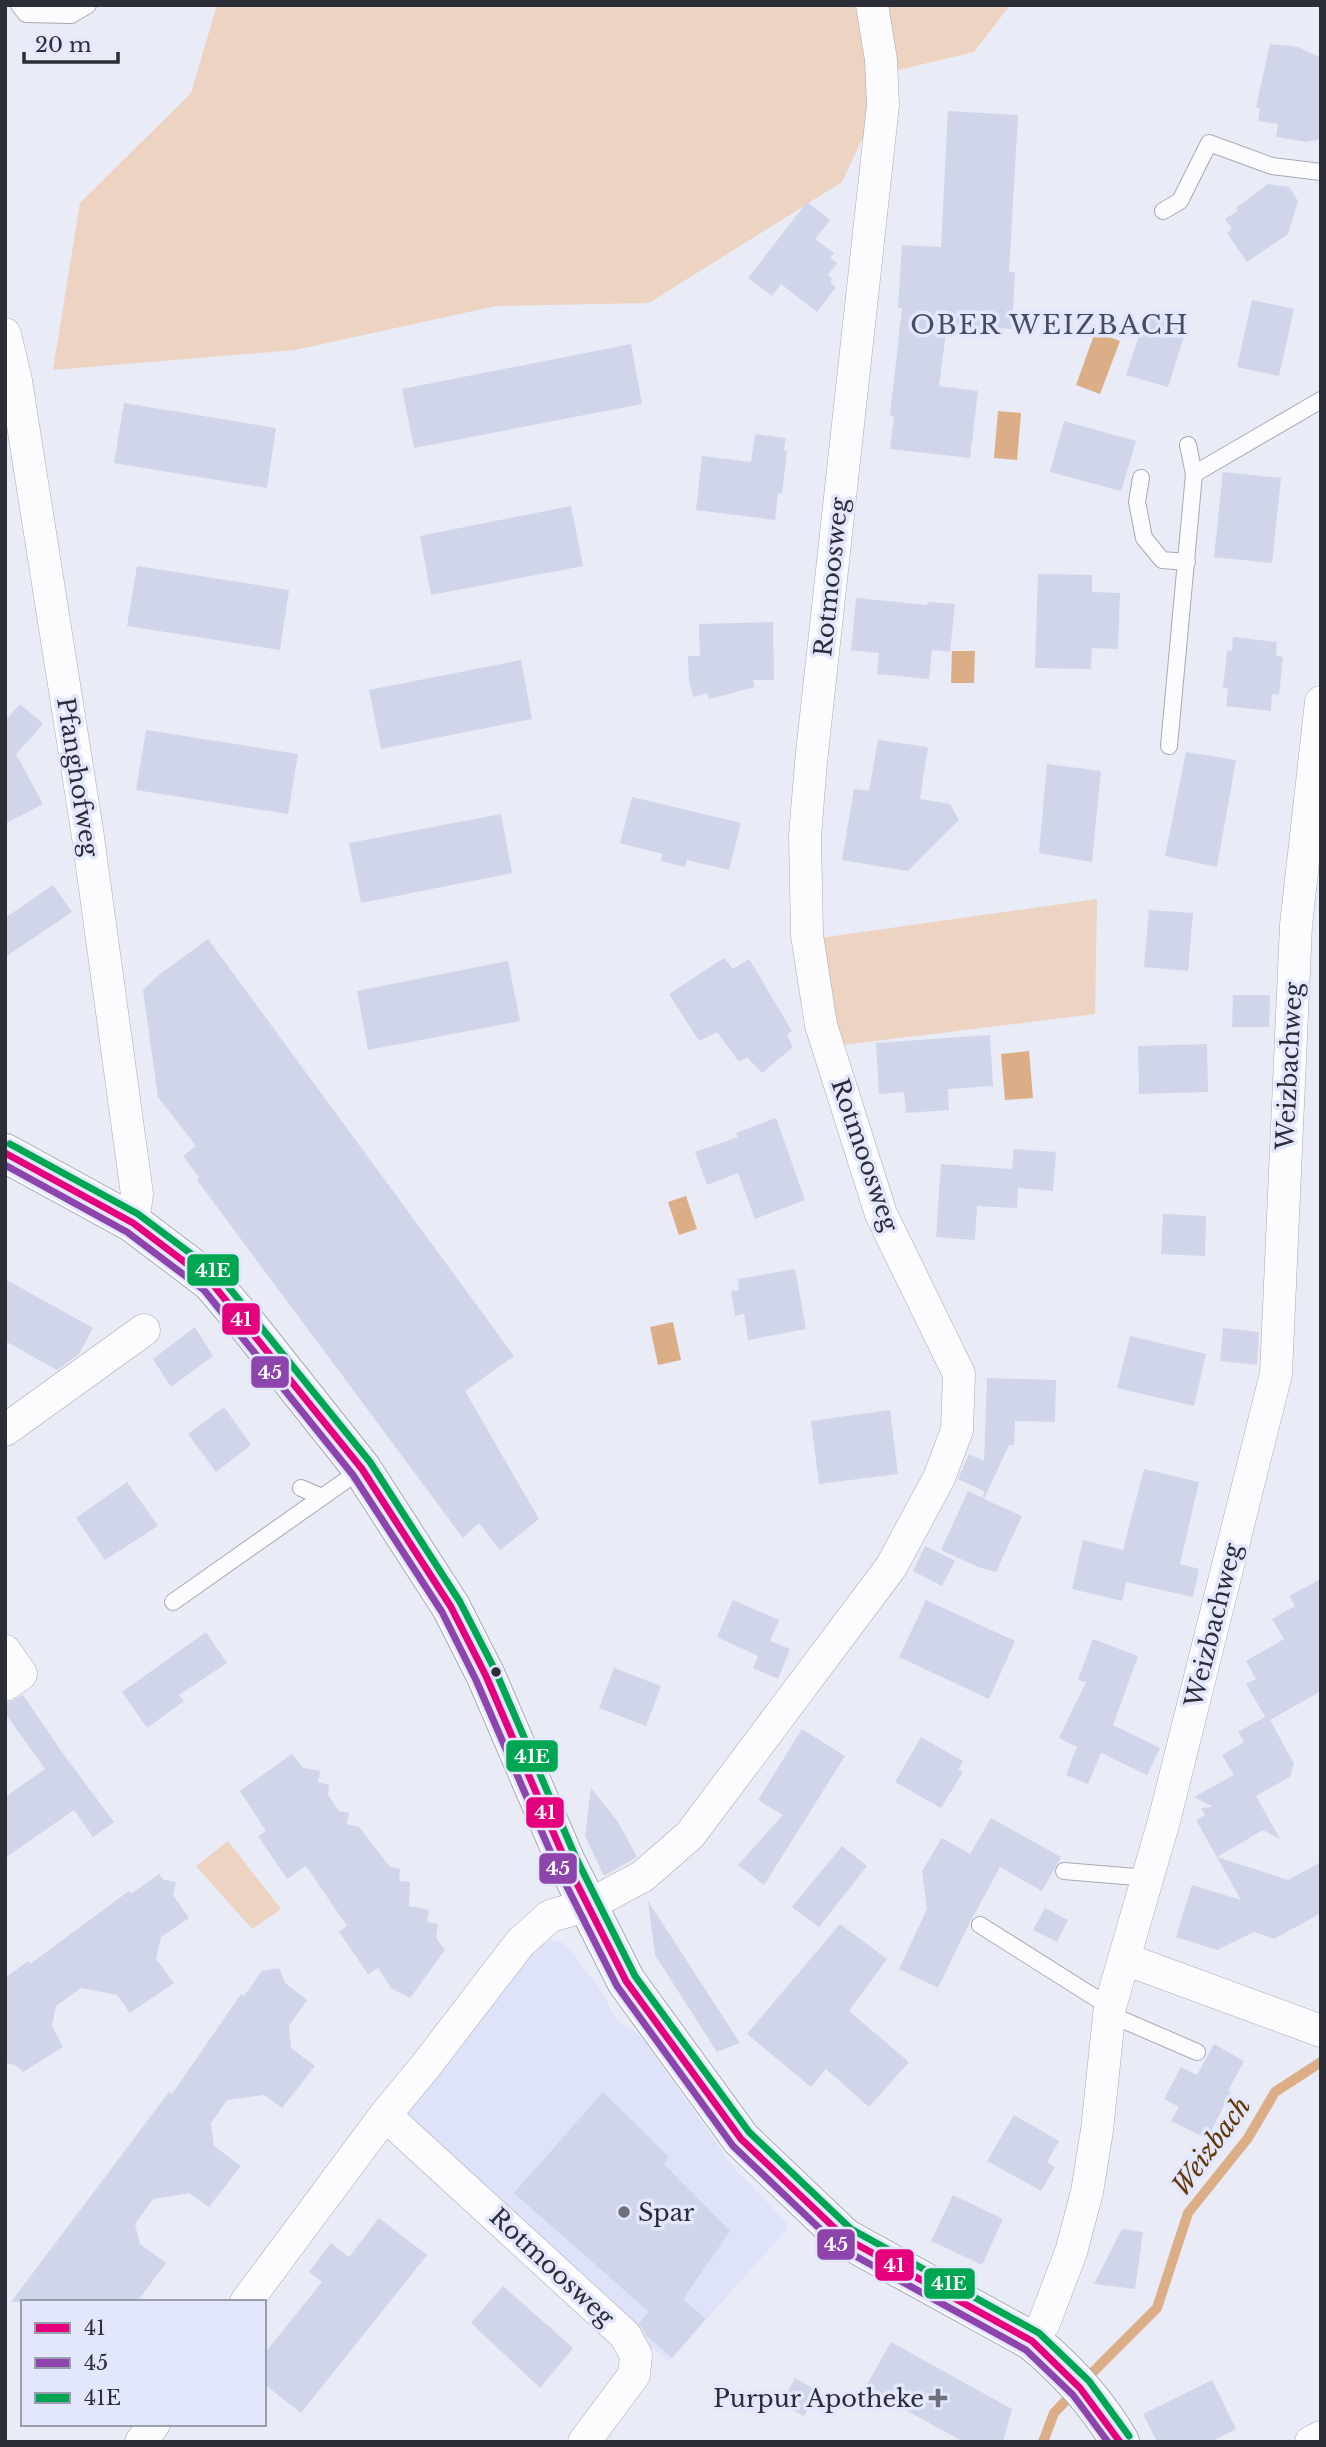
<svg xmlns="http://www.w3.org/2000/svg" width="1326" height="2447" font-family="'Libre Baskerville',serif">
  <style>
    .built { fill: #dee3fa }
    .green { fill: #edd3c1 }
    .water { fill: #dbae87 }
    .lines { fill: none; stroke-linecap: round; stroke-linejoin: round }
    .stream { stroke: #dbae87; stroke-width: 10 }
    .building { fill: #d1d5e9 }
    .service-casing { stroke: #a8aab3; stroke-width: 18 }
    .minor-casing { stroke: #a8aab3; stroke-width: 33 }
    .secondary-casing { stroke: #a8aab3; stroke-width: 40 }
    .service { stroke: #fcfcfe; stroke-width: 16 }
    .minor { stroke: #fcfcfe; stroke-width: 32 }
    .secondary { stroke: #fcfcfe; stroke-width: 38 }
    .bus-1-casing { stroke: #e3e7fc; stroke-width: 12 }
    .bus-2-casing { stroke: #e3e7fc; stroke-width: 12 }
    .bus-3-casing { stroke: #e3e7fc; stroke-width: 12 }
    .bus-1 { stroke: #e5007d; stroke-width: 7 }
    .bus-2 { stroke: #8e44ad; stroke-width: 7 }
    .bus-3 { stroke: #00a651; stroke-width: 7 }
    .bus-dot { fill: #2b2d37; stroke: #e3e7fc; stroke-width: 2.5 }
    .poi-dot { fill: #6e707a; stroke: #e3e7fc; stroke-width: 2.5 }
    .labels { text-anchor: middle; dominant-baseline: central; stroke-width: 7; stroke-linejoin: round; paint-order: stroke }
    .street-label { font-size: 24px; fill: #2b2d37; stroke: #e3e7fc }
    .poi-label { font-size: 24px; fill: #2b2d37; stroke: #e3e7fc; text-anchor: start }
    .neighbourhood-label { font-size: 26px; letter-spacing: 2px; fill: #484c62; stroke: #e3e7fc }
    .water-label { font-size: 26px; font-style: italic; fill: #643907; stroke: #e3e7fc }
    .line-badge { stroke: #e3e7fc; stroke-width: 2.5 }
    .badge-label { font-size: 19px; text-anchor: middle; font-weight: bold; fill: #fff }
  </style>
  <rect width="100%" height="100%" fill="#e9ebf6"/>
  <path class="built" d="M535 1937 564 1943 600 1989 617 2021 632 2029 645 2042 735 2169 787 2223 788 2228 668 2362 396 2117Z"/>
  <path class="green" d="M217 5H1010L974 52 894 71 842 182 649 303 496 306 295 350 53 370 80 203 191 93Z
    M1097 899 1095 1014 842 1045 820 938Z
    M228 1841 281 1909 252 1929 196 1866Z"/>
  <path class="water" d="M1095 332 1120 341 1100 394 1076 385Z
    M998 411 1021 413 1017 460 994 458Z
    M952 651H975L974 683H951Z
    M1029 1051 1033 1098 1005 1100 1001 1054Z
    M686 1196 697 1229 679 1235 668 1202Z
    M673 1322 681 1360 658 1365 650 1327Z"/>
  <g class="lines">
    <path class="stream" d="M1085 2380 1157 2308 1188 2213 1248 2138 1275 2092 1321 2062
      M1043 2442 1054 2413 1075 2391"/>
  </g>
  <path class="building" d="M1270 44 1298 47 1321 58V139L1306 142 1276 137 1278 124 1258 121 1260 108 1256 107Z
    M948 111 1018 115 1009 272H1015L1012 329 947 325 939 386 978 391 970 458 890 449 894 416 890 415 902 308H898L902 245 941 247Z
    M1268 184 1289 187 1298 201 1288 234 1247 262 1227 233 1232 229 1225 219 1238 211 1236 208Z
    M807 202 830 220 815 239 834 253 830 258 837 263 828 275 832 278 830 282 836 287 817 312 781 284 772 296 748 278Z
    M1252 300 1294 309 1279 376 1237 367Z
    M1146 314 1187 327 1168 387 1126 375Z
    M631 344 642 404 414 448 402 389Z
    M124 403 276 428 267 488 114 463Z
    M1064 421 1136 441 1121 491 1050 472Z
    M755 434 786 438 784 450 787 451 782 494 778 493 775 520 696 510 702 456 751 462Z
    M1223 472 1281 478 1272 563 1214 557Z
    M571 506 583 566 431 595 420 536Z
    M137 566 289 590 280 650 127 626Z
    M1038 574 1092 575V592L1120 593 1118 649 1092 648 1091 669 1035 668Z
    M856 598 927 605 928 602 955 604 950 652 932 650 929 679 877 674 879 653 851 650Z
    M773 622 774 680H753L755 687 709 699 707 693 693 697 689 680 688 656H700L699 624Z
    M1233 637 1277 642 1276 656 1283 657 1279 695 1272 694 1271 711 1226 706 1228 688H1223L1227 650 1232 651Z
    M521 660 532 719 381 749 369 690Z
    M20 704 43 724 16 754 43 804 5 824V721Z
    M146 730 298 754 288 814 136 790Z
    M878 740 928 747 920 799 950 804 959 820 908 871 842 860 854 789 869 791Z
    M1186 752 1236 760 1217 867 1165 856Z
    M1047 764 1101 771 1092 862 1039 853Z
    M632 797 741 823 729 870 687 860 685 867 661 861 663 854 620 843Z
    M501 814 512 873 361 903 349 843Z
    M53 885 72 912 5 957V918Z
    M1149 910 1193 913 1188 971 1144 967Z
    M208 939 514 1356 465 1391 539 1519 500 1550 479 1523 463 1538 197 1180 199 1177 183 1156 196 1146 158 1097 143 990 160 974Z
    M724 958 733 969 749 959 792 1031 787 1035 793 1047 762 1073 747 1057 739 1062 717 1032 699 1041 669 994Z
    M508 961 520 1021 368 1050 357 991Z
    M1233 995H1270L1269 1027H1232Z
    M990 1035 993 1086 948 1089 949 1110 906 1113 904 1092 879 1094 876 1043Z
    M1207 1044 1208 1092 1139 1094 1138 1046Z
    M776 1118 805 1200 755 1219 738 1173 707 1185 695 1152 738 1137 736 1133Z
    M1014 1149 1056 1152 1053 1191 1018 1188 1017 1208 977 1206 975 1240 936 1237 941 1164 1012 1169Z
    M1163 1214 1206 1216 1205 1256 1161 1254Z
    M795 1269 806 1329 748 1340 744 1314 735 1316 731 1291 739 1290 738 1279Z
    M5 1279 93 1328 79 1354 57 1370 5 1341Z
    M195 1327 213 1356 171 1387 153 1359Z
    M1223 1328 1259 1332 1257 1365 1220 1361Z
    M1130 1336 1206 1354 1194 1406 1117 1388Z
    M987 1378 1056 1380 1055 1422 1015 1421 1014 1445H1009L984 1499 1022 1516 996 1572 978 1567 941 1550 968 1491 983 1498 984 1491 958 1479 969 1454 984 1461Z
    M224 1407 251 1445 216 1472 188 1434Z
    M890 1410 898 1474 819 1484 811 1421Z
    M1144 1469 1199 1482 1180 1564 1199 1569 1193 1597 1126 1582 1122 1601 1072 1589 1083 1540 1123 1550Z
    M127 1482 158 1526 105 1560 76 1518Z
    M925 1546 955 1561 942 1586 913 1571Z
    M1321 1579V1691L1270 1720 1294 1764 1290 1777 1256 1796 1280 1839 1263 1830 1217 1857 1288 1880 1321 1862V1913L1274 1939 1254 1932 1217 1950 1176 1937 1192 1885 1241 1900 1196 1820 1205 1815 1201 1808 1213 1807 1194 1797 1234 1775 1222 1755 1244 1742 1238 1732 1265 1717 1246 1684 1256 1679 1246 1661 1284 1639 1272 1619 1295 1606 1289 1596Z
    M733 1600 779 1620 770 1641 790 1649 778 1679 753 1668 758 1656 717 1637Z
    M926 1600 1015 1641 989 1699 899 1657Z
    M206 1632 227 1663 179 1695 184 1701 147 1728 122 1692Z
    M1093 1639 1138 1656 1113 1725 1160 1748 1147 1775 1101 1753 1088 1784 1066 1775 1077 1747 1059 1738 1086 1682 1078 1680Z
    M614 1668 661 1686 646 1726 599 1708Z
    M23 1695 64 1755 114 1822 93 1837 74 1810 5 1858V1797L45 1769 5 1713V1704Z
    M802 1729 845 1756 764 1885 738 1865 783 1815 758 1800Z
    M921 1737 963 1761 958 1770 963 1772 941 1808 895 1782Z
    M292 1754 303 1768 320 1771 318 1782 329 1785 328 1795 339 1811 349 1813 347 1824 359 1827 390 1867 400 1869 399 1881 410 1882 409 1906 429 1910 427 1922 438 1924 436 1938 445 1950 410 1998 391 1988 378 1968 368 1974 339 1932 347 1926 306 1866 287 1879 258 1836 266 1831 240 1791Z
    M591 1788 618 1822 637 1857 604 1876 585 1836Z
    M991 1818 1061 1857 1042 1891 1000 1867 967 1928 938 1988 899 1969 927 1909 922 1871 942 1838 970 1854Z
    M842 1846 867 1866 819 1927 792 1907Z
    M159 1874 164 1880 176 1882 173 1895 189 1918 161 1937 156 1959 174 1983 130 2013 117 1995 81 1988 56 2006 52 2026 63 2047 23 2072 15 2065 5 2063V1978L28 1961 30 1964 129 1891 131 1894Z
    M648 1901 740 2043 717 2052 655 1955Z
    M1045 1908 1068 1920 1057 1942 1033 1930Z
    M840 1924 887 1959 849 2011 909 2062 869 2107 826 2069 811 2087 747 2034Z
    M279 1968 285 1983 307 2000 289 2026 291 2048 315 2066 282 2108 264 2095 227 2100 211 2123 214 2146 241 2166 209 2207 189 2193 153 2199 135 2224 140 2244 166 2263 137 2302H11L169 2092 172 2094 241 1994 244 1996 262 1971Z
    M1214 2044 1244 2061 1228 2091 1231 2092 1207 2139 1171 2121 1179 2107 1164 2099 1181 2067 1197 2075Z
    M603 2092 669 2157 664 2164 730 2231 683 2299 706 2319 672 2358 646 2335 639 2323 649 2312 514 2193Z
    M1014 2115 1059 2141 1047 2162 1055 2167 1041 2191 987 2161Z
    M953 2195 1003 2219 982 2265 931 2241Z
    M379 2218 427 2255 301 2413 264 2384V2354L322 2282 309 2272 331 2243 349 2257Z
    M1122 2229 1143 2232 1135 2289 1094 2284Z
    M503 2286 573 2348 540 2388 471 2323Z
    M891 2342 1012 2409 1003 2442H964L865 2388Z
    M795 2378 818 2391 804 2416 781 2404Z
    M1212 2380 1236 2429 1211 2442H1157L1143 2414Z"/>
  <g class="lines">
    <g class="service-casing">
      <path id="service" d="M19 5 26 14 71 15 88 5
        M1163 211 1180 201 1209 143 1272 166 1321 172
        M1188 445 1194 474
        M1141 478 1137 502 1144 538 1162 560 1187 562
        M1169 746 1194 474 1321 400
        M301 1488 322 1497
        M173 1602 362 1469
        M1064 1871 1148 1878
        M980 1925 1110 2007
        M1109 2014 1197 2052"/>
    </g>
    <g class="minor-casing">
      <path id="minor" d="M5 334 16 381 87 830 137 1194 133 1223
        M5 1430 144 1330
        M5 1651 21 1674 5 1685
        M1125 1959 1321 2031
        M385 2115 625 2335 636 2355 634 2375 584 2442
        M246 2302 385 2115 424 2068 520 1943 550 1916 589 1905 643 1876 690 1835 891 1567 939 1478 957 1430 959 1374 881 1214 821 1025 807 935 805 836 811 762 883 105 881 60 872 5
        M1032 2341 1044 2323 1071 2252 1087 2192 1097 2130 1110 2007 1164 1821 1276 1374 1296 925 1321 702
        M141 2442 154 2424
        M1311 2442 1321 2437"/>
    </g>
    <g class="secondary-casing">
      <path id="secondary" d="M5 1153 133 1223 211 1282 250 1328 362 1469 451 1607 486 1676 566 1862 626 1981 741 2139 845 2238 1032 2341C1066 2369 1098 2404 1120 2442"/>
    </g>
    <use href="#service" class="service"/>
    <use href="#minor" class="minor"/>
    <use href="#secondary" class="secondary"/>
    <g class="bus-1-casing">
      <path id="bus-1" d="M5 1153 133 1223 211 1282 362 1469 451 1607 486 1676 566 1862 626 1981 741 2139 845 2238 1032 2341 1080 2388 1120 2442"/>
    </g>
    <g class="bus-2-casing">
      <path id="bus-2" d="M5 1165 127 1232 204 1290 353 1475 442 1612 476 1680 557 1867 617 1986 733 2146 839 2247 1026 2350 1073 2395 1108 2442"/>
    </g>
    <g class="bus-3-casing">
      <path id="bus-3" d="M10 1144 138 1214 218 1274 370 1462 460 1602 496 1672 576 1858 635 1976 749 2132 851 2229 1039 2333 1089 2381 1129 2436"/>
    </g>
    <use href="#bus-1" class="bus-1"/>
    <use href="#bus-2" class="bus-2"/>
    <use href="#bus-3" class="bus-3"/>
  </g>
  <circle class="bus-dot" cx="496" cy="1672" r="6"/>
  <g class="poi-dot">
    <circle cx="624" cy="2212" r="7"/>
    <path d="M934.5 2387.5h7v7h7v7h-7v7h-7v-7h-7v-7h7z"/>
  </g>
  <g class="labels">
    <g class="street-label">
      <text transform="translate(831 577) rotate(-84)">Rotmoosweg</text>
      <text transform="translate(78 777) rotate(81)">Pfanghofweg</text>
      <text transform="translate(1289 1066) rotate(-87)">Weizbachweg</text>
      <text transform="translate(865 1155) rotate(71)">Rotmoosweg</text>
      <text transform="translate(1213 1625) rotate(-76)">Weizbachweg</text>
      <text transform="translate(552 2267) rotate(43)">Rotmoosweg</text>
    </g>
    <g class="poi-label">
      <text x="638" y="2212">Spar</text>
      <text x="924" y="2398" text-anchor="end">Purpur Apotheke</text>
    </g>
    <g class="neighbourhood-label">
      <text x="1050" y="325">OBER WEIZBACH</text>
    </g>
    <g class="water-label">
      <text transform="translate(1211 2146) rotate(-54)">Weizbach</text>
    </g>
  </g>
  <g class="line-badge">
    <rect x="186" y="1253" width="54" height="34" rx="7" fill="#00a651"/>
    <rect x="221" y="1302" width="40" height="34" rx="7" fill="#e5007d"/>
    <rect x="250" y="1355" width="40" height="34" rx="7" fill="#8e44ad"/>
    <rect x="505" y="1739" width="54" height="34" rx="7" fill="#00a651"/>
    <rect x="525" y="1796" width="40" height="33" rx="7" fill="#e5007d"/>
    <rect x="538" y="1852" width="40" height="33" rx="7" fill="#8e44ad"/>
    <rect x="816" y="2228" width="40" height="33" rx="7" fill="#8e44ad"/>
    <rect x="874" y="2248" width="41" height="34" rx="7" fill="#e5007d"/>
    <rect x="923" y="2267" width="53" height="33" rx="7" fill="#00a651"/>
  </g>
  <g class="badge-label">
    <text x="213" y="1277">41E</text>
    <text x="241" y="1326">41</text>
    <text x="270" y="1379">45</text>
    <text x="532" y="1763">41E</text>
    <text x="545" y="1819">41</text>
    <text x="558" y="1875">45</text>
    <text x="836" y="2251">45</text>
    <text x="894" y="2272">41</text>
    <text x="949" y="2290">41E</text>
  </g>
  <rect width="1326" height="2447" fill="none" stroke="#2b2d37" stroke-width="14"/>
  <rect x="21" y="2300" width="245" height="126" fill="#e3e7fc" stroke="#999dad" stroke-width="2"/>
  <rect x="35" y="2323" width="35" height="10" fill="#e5007d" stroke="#999dad" stroke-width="2"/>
  <text x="84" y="2335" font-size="21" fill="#2b2d37">41</text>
  <rect x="35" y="2358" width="35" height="10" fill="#8e44ad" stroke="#999dad" stroke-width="2"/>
  <text x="84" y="2370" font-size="21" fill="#2b2d37">45</text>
  <rect x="35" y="2393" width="35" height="10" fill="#00a651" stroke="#999dad" stroke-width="2"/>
  <text x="84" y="2405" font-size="21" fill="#2b2d37">41E</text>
  <path d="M24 52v10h94v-10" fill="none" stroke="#2b2d37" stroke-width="3.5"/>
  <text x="35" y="52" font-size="21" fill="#2b2d37" stroke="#e3e7fc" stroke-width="5" paint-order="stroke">20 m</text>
</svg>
